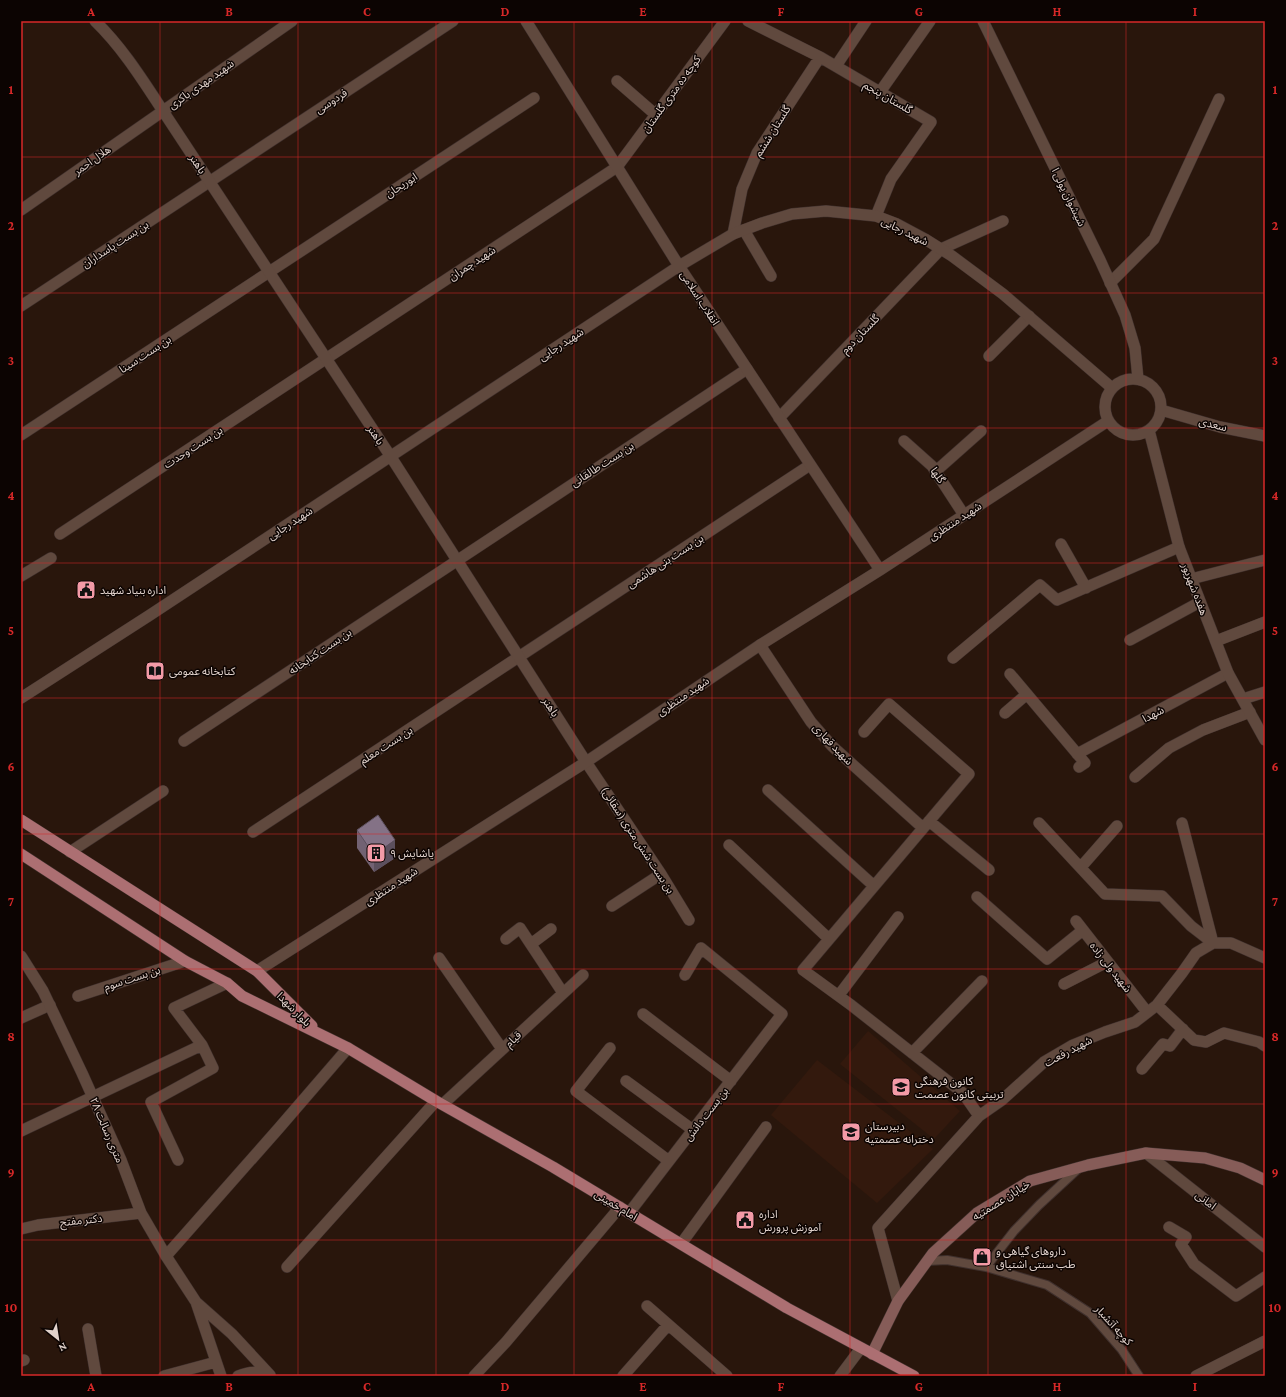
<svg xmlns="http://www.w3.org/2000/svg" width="1286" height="1397" font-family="'Crimson Pro','Noto Sans Arabic',serif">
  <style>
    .built { fill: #33190d }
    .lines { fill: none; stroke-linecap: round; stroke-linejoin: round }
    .service-casing { stroke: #3f302d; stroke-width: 10 }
    .minor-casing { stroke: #3f302d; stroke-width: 12 }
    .tertiary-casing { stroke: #3f302d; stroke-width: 12 }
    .secondary-casing { stroke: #3f302d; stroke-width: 12 }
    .primary-casing { stroke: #3f302d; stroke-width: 12 }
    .service { stroke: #60493e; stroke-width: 8 }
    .minor { stroke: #60493e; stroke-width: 11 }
    .tertiary { stroke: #60493e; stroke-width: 11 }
    .secondary { stroke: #865c58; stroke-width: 11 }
    .primary { stroke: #ac6f72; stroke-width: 11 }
    .wall { fill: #726273 }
    .shaded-wall { fill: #5c505e }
    .building { fill: #847286; stroke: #5c505e }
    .grid { fill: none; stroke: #d62828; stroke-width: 1; stroke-opacity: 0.55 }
    .labels { text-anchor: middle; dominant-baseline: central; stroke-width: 3; stroke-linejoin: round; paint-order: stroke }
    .street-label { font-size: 11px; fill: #e1d2cc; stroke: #0c0402 }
    .poi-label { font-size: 11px; fill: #e1d2cc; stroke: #0c0402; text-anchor: start }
    .neatline { fill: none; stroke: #d62828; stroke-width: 1.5 }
    .grid-label { font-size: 13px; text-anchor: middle; font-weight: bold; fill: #d62828 }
  </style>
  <rect width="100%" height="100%" fill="#29160c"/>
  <path class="built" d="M868 1031 960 1111 934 1139 840 1064Z
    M817 1060 933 1149 877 1203 771 1115Z"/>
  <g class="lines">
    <g class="service-casing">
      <path id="service" d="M927 1261 947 1260 986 1267 1047 1285 1090 1313 1122 1350 1139 1376
        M986 1267 1014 1231 1039 1205 1078 1169"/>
    </g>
    <g class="minor-casing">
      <path id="minor" d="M748 21 820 57 931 122 891 179 876 216
        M836 66 866 21
        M617 81 656 115
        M880 92 930 21
        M744 230 771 276
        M733 234 742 189 757 153 820 57
        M1110 283 1154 239 1219 99
        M21 306 453 21
        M989 356 1029 316
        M779 418 941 249 1003 221
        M21 435 534 98
        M904 441 932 466 964 515
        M936 471 981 431
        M60 534 617 167 725 21
        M1061 544 1086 588
        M21 576 51 558
        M1191 579 1265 560
        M1130 640 1200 602
        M1216 641 1265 622
        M760 645 811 722 832 746 923 828
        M953 658 1040 585 1057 600 1179 547
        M1010 674 1085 763 1079 767
        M1243 699 1265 692
        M1005 713 1027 694
        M864 732 889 704 969 774 803 970 851 1005 963 1093 979 1116
        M184 741 747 369
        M1077 754 1228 673
        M586 762 661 874 689 920
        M1135 777 1169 748 1203 730 1250 712
        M768 790 874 886
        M929 821 989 870
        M1039 823 1105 894 1162 896 1191 926 1213 943 1182 823
        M253 832 810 465
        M729 845 829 939
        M70 852 163 791
        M1081 867 1117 826
        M977 897 1047 959 1083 930
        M612 906 661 874
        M1076 921 1147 1012
        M506 939 520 928 563 993
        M531 944 551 929
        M439 958 502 1049
        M1064 984 1107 962
        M839 995 898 917
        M78 996 185 961
        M1157 1005 1194 1040 1206 1042 1224 1033 1259 1042 1265 1046
        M643 1014 731 1081
        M21 1018 50 1005
        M610 1048 576 1091 669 1161
        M912 1053 982 981
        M1142 1069 1163 1044 1170 1046 1183 1029
        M626 1081 693 1130
        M443 1104 583 975
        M21 1131 202 1045
        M1146 1153 1265 1247
        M178 1160 151 1102 213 1068 202 1045 174 1008 227 983
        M629 1213 782 1014 701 948 685 975
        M1169 1227 1186 1237 1181 1244 1194 1264 1236 1296 1265 1277
        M681 1244 766 1127
        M166 1256 279 1128 348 1048
        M287 1267 436 1101
        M898 1301 878 1228 979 1116 1002 1100 1044 1062 1073 1045 1105 1032 1135 1022 1157 1005 1182 973 1196 953 1213 943H1231L1265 958
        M647 1306 727 1376
        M88 1329 96 1376
        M21 1361 24 1360
        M474 1376 506 1342 620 1207
        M623 1376 668 1325
        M840 1376 861 1348
        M1196 1376 1265 1341"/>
    </g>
    <g class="tertiary-casing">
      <path id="tertiary" d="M95 21C122 47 142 79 163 111L292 21
        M526 21 679 266 880 570
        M983 21 1100 260 1125 315 1135 348 1138 379
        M21 210 163 111 391 457 586 762
        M1105 407a28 28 0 1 1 56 0a28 28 0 1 1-56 0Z
        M1161 410 1220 427 1265 436
        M1149 430 1179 547 1228 673 1265 740
        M21 698 150 615 679 266 733 234 762 223 792 214 826 211 876 216 897 224 925 239 952 256 1003 294 1112 388
        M21 956 43 991 82 1073 121 1160 141 1213 166 1256 196 1302 221 1376
        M257 971 586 762 760 645 880 570 1108 421
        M21 1229 38 1225 141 1213
        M196 1302 232 1334 270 1375
        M164 1376 216 1362
        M238 1376C250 1371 258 1371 270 1375"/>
    </g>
    <g class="secondary-casing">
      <path id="secondary" d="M872 1354 898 1301 933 1253 977 1213 1030 1181 1088 1165 1146 1153 1205 1158 1240 1168 1265 1180"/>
    </g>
    <g class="primary-casing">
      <path id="primary" d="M21 820 257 971 312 1026
        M21 854 185 961 227 983 242 996 348 1048 436 1101 553 1167 787 1308 914 1376"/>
    </g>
    <use href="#service" class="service"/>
    <use href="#minor" class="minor"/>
    <use href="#tertiary" class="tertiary"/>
    <use href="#secondary" class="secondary"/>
    <use href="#primary" class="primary"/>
  </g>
  <path class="wall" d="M357 830 395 858 374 872 357 848Z"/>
  <path class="shaded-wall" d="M395 840V858L374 872V855Z"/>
  <path class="building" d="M378 815 395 840 374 855 357 830Z"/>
  <path class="grid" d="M160 21V1376M298 21V1376M436 21V1376M574 21V1376M712 21V1376M850 21V1376M988 21V1376M1126 21V1376M21 157H1265M21 293H1265M21 428H1265M21 563H1265M21 698H1265M21 834H1265M21 969H1265M21 1104H1265M21 1240H1265"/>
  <defs>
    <g id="civic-square" transform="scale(1)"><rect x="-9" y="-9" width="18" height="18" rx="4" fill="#f39aa7" stroke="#0c0402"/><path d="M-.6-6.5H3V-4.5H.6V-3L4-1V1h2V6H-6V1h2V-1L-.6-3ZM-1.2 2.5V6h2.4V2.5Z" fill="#111"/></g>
    <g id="library-square" transform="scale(1)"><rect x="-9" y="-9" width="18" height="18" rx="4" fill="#f39aa7" stroke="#0c0402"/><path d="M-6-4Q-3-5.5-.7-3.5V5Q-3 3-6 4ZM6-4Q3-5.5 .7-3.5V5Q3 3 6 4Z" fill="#111"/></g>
    <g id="building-square" transform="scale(1)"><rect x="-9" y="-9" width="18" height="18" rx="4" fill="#f39aa7" stroke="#0c0402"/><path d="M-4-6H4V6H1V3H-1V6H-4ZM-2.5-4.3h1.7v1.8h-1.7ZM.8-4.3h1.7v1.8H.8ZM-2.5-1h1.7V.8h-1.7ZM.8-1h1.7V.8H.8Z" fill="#111"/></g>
    <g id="school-square" transform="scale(1)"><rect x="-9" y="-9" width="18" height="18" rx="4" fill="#f39aa7" stroke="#0c0402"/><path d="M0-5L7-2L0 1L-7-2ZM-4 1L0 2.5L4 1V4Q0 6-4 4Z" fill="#111"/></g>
    <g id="shop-square" transform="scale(1)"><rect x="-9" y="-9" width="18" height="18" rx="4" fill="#f39aa7" stroke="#0c0402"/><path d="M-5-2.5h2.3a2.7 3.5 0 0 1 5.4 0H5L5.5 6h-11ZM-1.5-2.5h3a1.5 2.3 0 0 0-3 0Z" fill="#111"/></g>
  </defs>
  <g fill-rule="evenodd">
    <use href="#civic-square" x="86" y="590"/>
    <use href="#library-square" x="155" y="671"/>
    <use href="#building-square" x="376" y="853"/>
    <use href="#school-square" x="901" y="1087"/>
    <use href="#school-square" x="851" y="1132"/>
    <use href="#civic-square" x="745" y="1220"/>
    <use href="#shop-square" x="982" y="1257"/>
  </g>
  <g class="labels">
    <g class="street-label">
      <text transform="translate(201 84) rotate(-35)">شهید مهدی باکری</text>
      <text transform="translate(671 94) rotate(-54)">کوچه ده متری گلستان</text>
      <text transform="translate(888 97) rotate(30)">گلستان پنجم</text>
      <text transform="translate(331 101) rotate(-33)">فردوسی</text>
      <text transform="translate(772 131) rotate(-58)">گلستان ششم</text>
      <text transform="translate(92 160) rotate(-35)">هلال احمر</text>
      <text transform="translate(198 164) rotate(57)">باهنر</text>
      <text transform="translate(401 185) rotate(-33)">ابوریحان</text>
      <text transform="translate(1069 197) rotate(64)">شیشوان یولی ا</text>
      <text transform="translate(905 231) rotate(26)">شهید رجایی</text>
      <text transform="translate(115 244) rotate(-33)">بن بست پاسداران</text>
      <text transform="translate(472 263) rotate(-33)">شهید چمران</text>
      <text transform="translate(700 298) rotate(57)">انقلاب اسلامی</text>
      <text transform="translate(860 334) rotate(-46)">گلستان دوم</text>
      <text transform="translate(561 344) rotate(-33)">شهید رجایی</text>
      <text transform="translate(145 354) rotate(-33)">بن بست سینا</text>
      <text transform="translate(1213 424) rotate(14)">سعدی</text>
      <text transform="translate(376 435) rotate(57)">باهنر</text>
      <text transform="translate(193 447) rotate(-33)">بن بست وحدت</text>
      <text transform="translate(602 464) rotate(-33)">بن بست طالقانی</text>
      <text transform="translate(938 475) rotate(55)">گلها</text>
      <text transform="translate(955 521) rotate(-33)">شهید منتظری</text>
      <text transform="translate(290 523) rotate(-33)">شهید رجایی</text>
      <text transform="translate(665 561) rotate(-33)">بن بست بنی هاشمی</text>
      <text transform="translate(1195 589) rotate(69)">هفده شهریور</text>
      <text transform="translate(320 651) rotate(-34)">بن بست کتابخانه</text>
      <text transform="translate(683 696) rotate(-34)">شهید منتظری</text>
      <text transform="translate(551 707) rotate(57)">باهنر</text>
      <text transform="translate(1153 714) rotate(-28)">شهدا</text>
      <text transform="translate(833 744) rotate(46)">شهید قهاری</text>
      <text transform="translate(386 745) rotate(-33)">بن بست معلم</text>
      <text transform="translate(638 840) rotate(57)">بن بست شش متری (سقائی)</text>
      <text transform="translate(391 886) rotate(-33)">شهید منتظری</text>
      <text transform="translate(1111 967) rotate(52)">شهید ولی زاده</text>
      <text transform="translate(132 978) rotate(-18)">بن بست سوم</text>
      <text transform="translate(294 1009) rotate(45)">بلوار شهدا</text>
      <text transform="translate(513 1039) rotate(-43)">قیام</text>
      <text transform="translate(1068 1051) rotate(-28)">شهید رفعت</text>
      <text transform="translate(706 1114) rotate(-52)">بن بست دانش</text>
      <text transform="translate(107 1130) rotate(67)">۲۸ متری رسالت</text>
      <text transform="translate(1001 1200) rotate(-32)">خیابان عصمتیه</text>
      <text transform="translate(1206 1200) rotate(38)">امانی</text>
      <text transform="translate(616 1205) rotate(31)">امام خمینی</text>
      <text transform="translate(81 1220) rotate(-6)">دکتر مفتح</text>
      <text transform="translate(1114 1325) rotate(48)">کوچه آتشبار</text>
    </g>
    <g class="poi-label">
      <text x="100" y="590">اداره بنیاد شهید</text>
      <text x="169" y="671">کتابخانه عمومی</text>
      <text x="390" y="853">یاشایش ۹</text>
      <text x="915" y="1081">کانون فرهنگی<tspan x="915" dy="13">تربیتی کانون عصمت</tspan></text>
      <text x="865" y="1126">دبیرستان<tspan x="865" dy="13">دخترانه عصمتیه</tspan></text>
      <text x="759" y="1214">اداره<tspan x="759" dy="13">آموزش پرورش</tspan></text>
      <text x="996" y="1251">داروهای گیاهی و<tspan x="996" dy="13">طب سنتی اشتیاق</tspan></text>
    </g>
  </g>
  <rect width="1286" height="1397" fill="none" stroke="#0c0402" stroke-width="44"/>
  <g transform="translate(58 1339) rotate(150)" stroke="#0c0402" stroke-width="3" paint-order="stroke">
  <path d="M0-3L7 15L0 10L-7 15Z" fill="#e1d2cc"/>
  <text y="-6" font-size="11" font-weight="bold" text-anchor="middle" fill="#e1d2cc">N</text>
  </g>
  <rect x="22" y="22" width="1242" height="1353" class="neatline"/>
  <g class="grid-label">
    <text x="91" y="16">A</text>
    <text x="229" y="16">B</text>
    <text x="367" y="16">C</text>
    <text x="505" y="16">D</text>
    <text x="643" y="16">E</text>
    <text x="781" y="16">F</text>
    <text x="919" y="16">G</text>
    <text x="1057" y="16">H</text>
    <text x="1195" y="16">I</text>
    <text x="11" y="94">1</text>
    <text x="1275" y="94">1</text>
    <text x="11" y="230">2</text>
    <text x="1275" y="230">2</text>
    <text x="11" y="365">3</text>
    <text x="1275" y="365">3</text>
    <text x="11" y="500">4</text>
    <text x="1275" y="500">4</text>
    <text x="11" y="635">5</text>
    <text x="1275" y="635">5</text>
    <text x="11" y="771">6</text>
    <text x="1275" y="771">6</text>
    <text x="11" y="906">7</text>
    <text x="1275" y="906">7</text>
    <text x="11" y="1041">8</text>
    <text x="1275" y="1041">8</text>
    <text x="11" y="1177">9</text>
    <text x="1275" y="1177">9</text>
    <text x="11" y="1312">10</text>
    <text x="1275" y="1312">10</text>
    <text x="91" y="1391">A</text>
    <text x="229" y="1391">B</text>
    <text x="367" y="1391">C</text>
    <text x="505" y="1391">D</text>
    <text x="643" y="1391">E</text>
    <text x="781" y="1391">F</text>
    <text x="919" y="1391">G</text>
    <text x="1057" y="1391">H</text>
    <text x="1195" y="1391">I</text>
  </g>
</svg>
